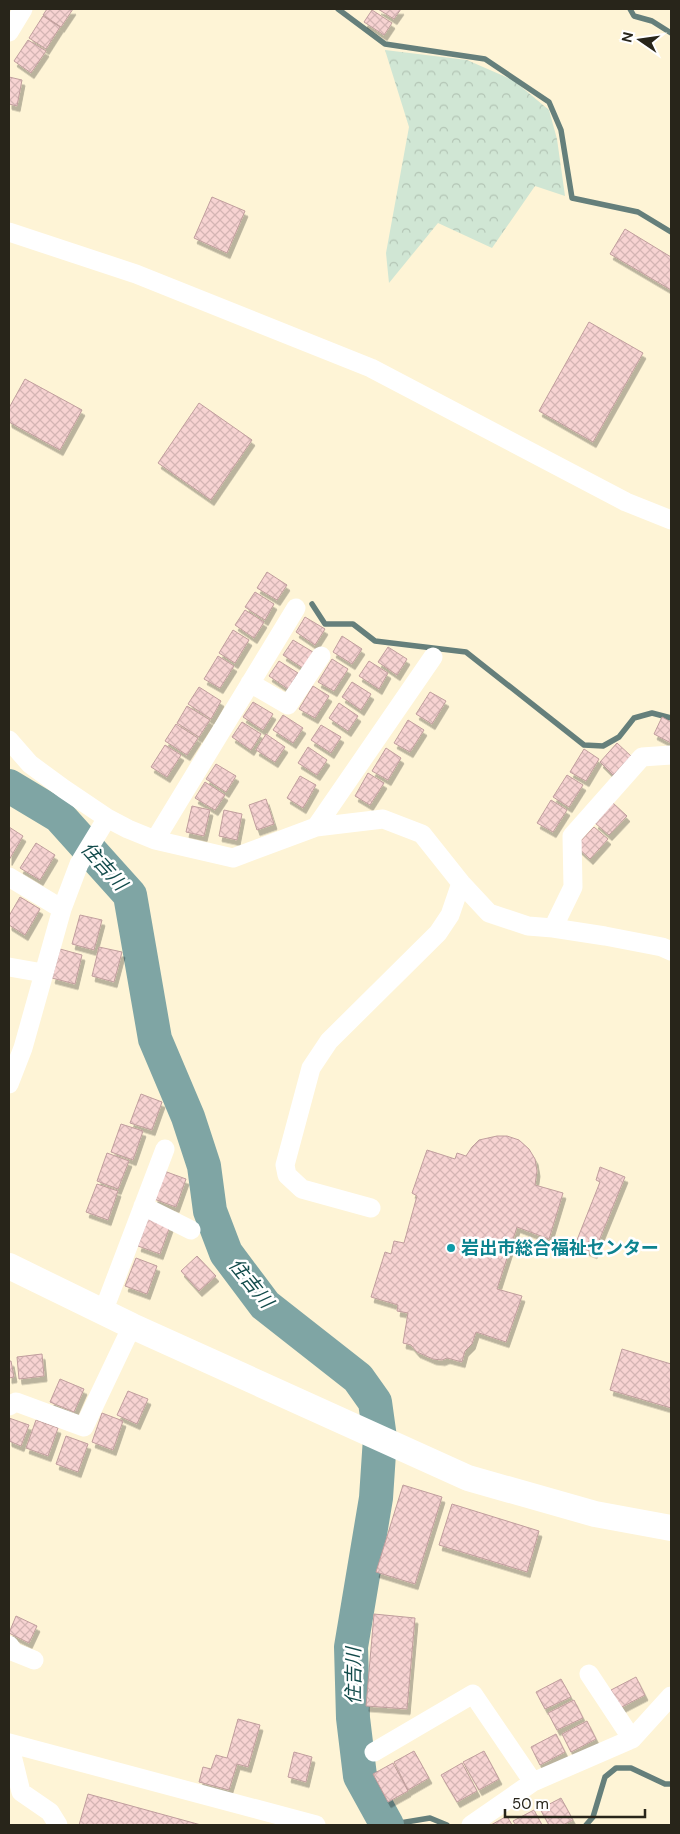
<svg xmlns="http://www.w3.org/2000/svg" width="680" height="1834" font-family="'DM Sans','Noto Sans JP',sans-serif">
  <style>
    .forest { fill: url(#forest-crowns) }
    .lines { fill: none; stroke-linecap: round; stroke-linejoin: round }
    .stream { stroke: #657f7b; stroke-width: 5.5 }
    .river { stroke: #7fa5a4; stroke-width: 34 }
    .building { fill: url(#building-cross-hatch); stroke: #c09e9d; filter: url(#shadow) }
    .street { stroke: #fff; stroke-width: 19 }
    .secondary { stroke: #fff; stroke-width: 26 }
    .culture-dot { fill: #0f9aa8; stroke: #fff; stroke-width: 2 }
    .labels { text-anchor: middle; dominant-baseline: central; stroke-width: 5; stroke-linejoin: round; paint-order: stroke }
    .culture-label { font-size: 18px; font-weight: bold; fill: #0d838f; stroke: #fff; text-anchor: start }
    .water-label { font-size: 19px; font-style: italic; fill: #124b4b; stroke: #fff }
  </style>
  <defs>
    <pattern id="forest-crowns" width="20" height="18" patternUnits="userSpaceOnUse" patternTransform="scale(1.25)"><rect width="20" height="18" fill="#d0e6d4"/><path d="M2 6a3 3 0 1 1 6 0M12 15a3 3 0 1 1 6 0" fill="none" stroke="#b3c5b5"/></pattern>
    <pattern id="building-cross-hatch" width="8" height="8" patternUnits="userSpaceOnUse" patternTransform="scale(1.25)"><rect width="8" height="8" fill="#f7d3d2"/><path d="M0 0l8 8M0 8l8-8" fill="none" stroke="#d4b5b4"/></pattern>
    <filter id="shadow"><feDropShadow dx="3" dy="5.5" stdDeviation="0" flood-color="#0004"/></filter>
  </defs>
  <rect width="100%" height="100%" fill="#fef4d6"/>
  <path class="forest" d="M385 50 467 60 513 80 549 110 557 139 565 196 535 186 492 248 438 223 389 283 386 253 409 127Z"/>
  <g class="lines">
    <path class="stream" d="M338 9 385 44 485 59 549 102 561 130 572 198 638 212 671 232
      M630 9 634 16 652 21 671 33
      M312 604 325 624H353L375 641 466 652 584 745 603 746 619 737 634 718 652 713 671 718
      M388 1825 430 1818 447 1825
      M586 1825 593 1817 605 1777 616 1768H631L665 1784H671"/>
    <path class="river" d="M9 786 59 816 130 895 155 1039 188 1117 204 1166 210 1211 226 1253 265 1305 358 1378 375 1402 380 1438 376 1498 351 1647 353 1718 360 1776 387 1825"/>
  </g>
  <path class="building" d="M47 9H73L61 27 43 15Z
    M378 9H401L394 19Z
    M372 10 392 23 384 35 364 22Z
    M43 16 60 27 46 49 29 38Z
    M28 40 46 51 31 73 14 61Z
    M9 77 22 80 17 106 9 104Z
    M212 197 245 211 227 253 194 238Z
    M625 229 671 257V290L610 254Z
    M589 322 643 353 593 442 539 411Z
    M25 379 82 410 60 450 9 422V408Z
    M199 403 252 440 211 500 158 463Z
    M267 572 287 585 277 600 257 588Z
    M255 592 274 604 265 620 245 607Z
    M245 610 264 622 254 638 235 625Z
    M305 617 325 629 315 645 296 632Z
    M233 630 249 640 235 663 219 653Z
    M342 636 362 649 352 664 333 652Z
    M293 640 313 652 303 668 283 655Z
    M388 647 407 659 397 675 378 662Z
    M218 656 234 666 220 688 204 679Z
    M332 659 348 669 334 691 318 682Z
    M279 661 298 673 288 689 269 676Z
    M369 661 388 673 379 689 359 676Z
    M352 682 371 694 361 710 342 697Z
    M313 686 329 696 315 718 299 709Z
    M199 687 221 701 211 719 188 704Z
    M430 692 446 701 432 724 416 714Z
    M253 702 273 714 263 730 243 717Z
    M339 703 358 716 348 731 329 718Z
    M187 706 210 720 199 737 177 723Z
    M283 715 303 728 293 743 273 730Z
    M662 717 671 722V743L654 734Z
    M408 720 424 730 410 752 394 743Z
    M242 722 261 734 251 750 232 737Z
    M176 724 198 738 187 755 165 741Z
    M321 725 341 737 331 753 311 740Z
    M266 734 285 747 275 762 256 750Z
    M617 743 631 756 613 775 600 762Z
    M165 745 181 755 167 777 151 767Z
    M308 747 327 760 317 775 298 763Z
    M386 748 401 758 388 780 372 771Z
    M584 749 599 759 586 781 570 772Z
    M216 764 236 776 226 792 206 779Z
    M368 773 384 783 370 805 355 796Z
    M567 775 583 785 569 807 553 797Z
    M300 776 316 785 303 808 287 798Z
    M205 782 225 795 215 810 195 798Z
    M266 799 274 824 257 830 249 805Z
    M551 800 567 810 553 832 537 823Z
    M613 803 627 816 609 835 595 823Z
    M192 806 210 810 204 836 186 832Z
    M224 810 242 814 237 840 219 836Z
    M9 827 23 836 9 860Z
    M594 827 608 839 590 859 576 846Z
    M36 843 55 855 40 880 20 868Z
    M20 897 40 909 25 935 9 925V916Z
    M80 915 102 920 94 950 72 944Z
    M99 947 122 952 114 982 92 976Z
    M60 949 82 955 75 984 52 978Z
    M141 1094 162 1102 152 1130 130 1123Z
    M121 1124 143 1131 133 1160 111 1152Z
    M497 1136H507L519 1140 529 1149 535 1159 537 1171 535 1185 563 1193 549 1239 517 1227 497 1289 522 1296 506 1342 476 1332 472 1344 465 1351 462 1362 447 1358 442 1360 433 1359 417 1352 411 1345 403 1343 408 1313 397 1311 398 1305 371 1297 385 1252 391 1254 394 1241 404 1243 417 1196 412 1193 427 1150 455 1159 457 1153 466 1156 472 1147 479 1140Z
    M107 1153 129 1161 118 1189 97 1181Z
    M600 1167 625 1177 594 1253 575 1245 600 1182 596 1180Z
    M164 1171 186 1179 176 1207 154 1199Z
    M97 1184 118 1191 108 1220 86 1212Z
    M148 1218 170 1226 160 1254 138 1246Z
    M197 1256 216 1276 199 1291 181 1271Z
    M136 1258 157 1266 147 1294 125 1286Z
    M622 1349 671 1364V1408L610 1390Z
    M42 1354 44 1376 19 1379 17 1357Z
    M9 1361H11L14 1377 9 1378Z
    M60 1379 84 1389 74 1412 50 1402Z
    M128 1391 148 1399 137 1424 117 1415Z
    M102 1413 123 1421 113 1450 92 1442Z
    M9 1418 29 1425 21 1446 9 1441Z
    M36 1420 58 1428 48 1456 26 1448Z
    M66 1436 88 1444 78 1472 56 1464Z
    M403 1485 442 1497 415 1584 376 1572Z
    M452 1504 539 1531 527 1572 439 1545Z
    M374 1614 415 1618 407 1709 366 1706Z
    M16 1616 37 1626 29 1643 9 1633Z
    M636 1677 645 1695 620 1708 611 1690Z
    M561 1679 571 1697 545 1709 536 1692Z
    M574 1700 583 1718 557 1730 548 1713Z
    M238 1719 260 1725 248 1767 237 1764 229 1790 199 1782 203 1767 211 1769 216 1755 227 1758Z
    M587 1721 596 1739 571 1752 562 1734Z
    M556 1734 565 1752 540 1765 531 1747Z
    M414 1751 429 1778 408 1790 394 1762Z
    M484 1751 499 1779 479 1790 463 1762Z
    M294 1752 312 1757 306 1782 288 1777Z
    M393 1763 408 1791 388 1802 373 1774Z
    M462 1763 477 1791 457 1802 441 1775Z
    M88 1794 201 1825H79Z
    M561 1798 573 1820 563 1825H549L540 1809Z
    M534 1810 542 1825H516L513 1821Z
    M507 1816 512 1825H491Z"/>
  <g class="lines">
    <path class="street" d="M9 32 23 9
      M9 232 136 274 371 368 626 502 671 520
      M250 683 288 705 321 656
      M9 740 30 764 64 789 107 818 128 829 155 840 233 858 316 827 383 819 422 834 461 883 489 913 528 926 553 928 605 936 662 947 671 951
      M316 827 433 657
      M155 840 296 608
      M9 877 62 909
      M553 928 573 887 572 836 642 757 671 755
      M9 967 43 973
      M9 1084 23 1048 62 909 79 864 107 818
      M143 1206 191 1230
      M371 1208 302 1189 287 1175 285 1165 311 1068 329 1041 438 933 450 915 461 883
      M103 1312 165 1149
      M9 1406 16 1402 84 1427 132 1326
      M9 1645 14 1652 34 1660
      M589 1674 632 1739
      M9 1743 316 1825
      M9 1743 21 1792 50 1812 58 1825
      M374 1752 473 1694 533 1782
      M471 1825 533 1782 632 1739 671 1696"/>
    <path class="secondary" d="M9 1266 132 1326 468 1478 595 1514 671 1528"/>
  </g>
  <circle class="culture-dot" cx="451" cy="1248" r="5"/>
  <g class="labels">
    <g class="culture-label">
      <text x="461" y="1248">岩出市総合福祉センター</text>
    </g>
    <g class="water-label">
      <text transform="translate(104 866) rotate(48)">住吉川</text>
      <text transform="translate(251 1283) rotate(51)">住吉川</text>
      <text transform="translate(353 1676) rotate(-90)">住吉川</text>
    </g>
  </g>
  <rect width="680" height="1834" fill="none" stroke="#28251a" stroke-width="20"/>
  <g transform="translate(640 40) rotate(283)" stroke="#ffffff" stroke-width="4" paint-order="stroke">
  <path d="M0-4L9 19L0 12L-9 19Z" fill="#28251a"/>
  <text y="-8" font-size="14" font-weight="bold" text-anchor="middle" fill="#28251a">N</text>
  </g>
  <path d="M505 1809v8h140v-8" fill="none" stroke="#28251a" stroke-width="2.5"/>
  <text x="512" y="1809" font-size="15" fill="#28251a" stroke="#ffffff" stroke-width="4" paint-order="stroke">50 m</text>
</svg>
